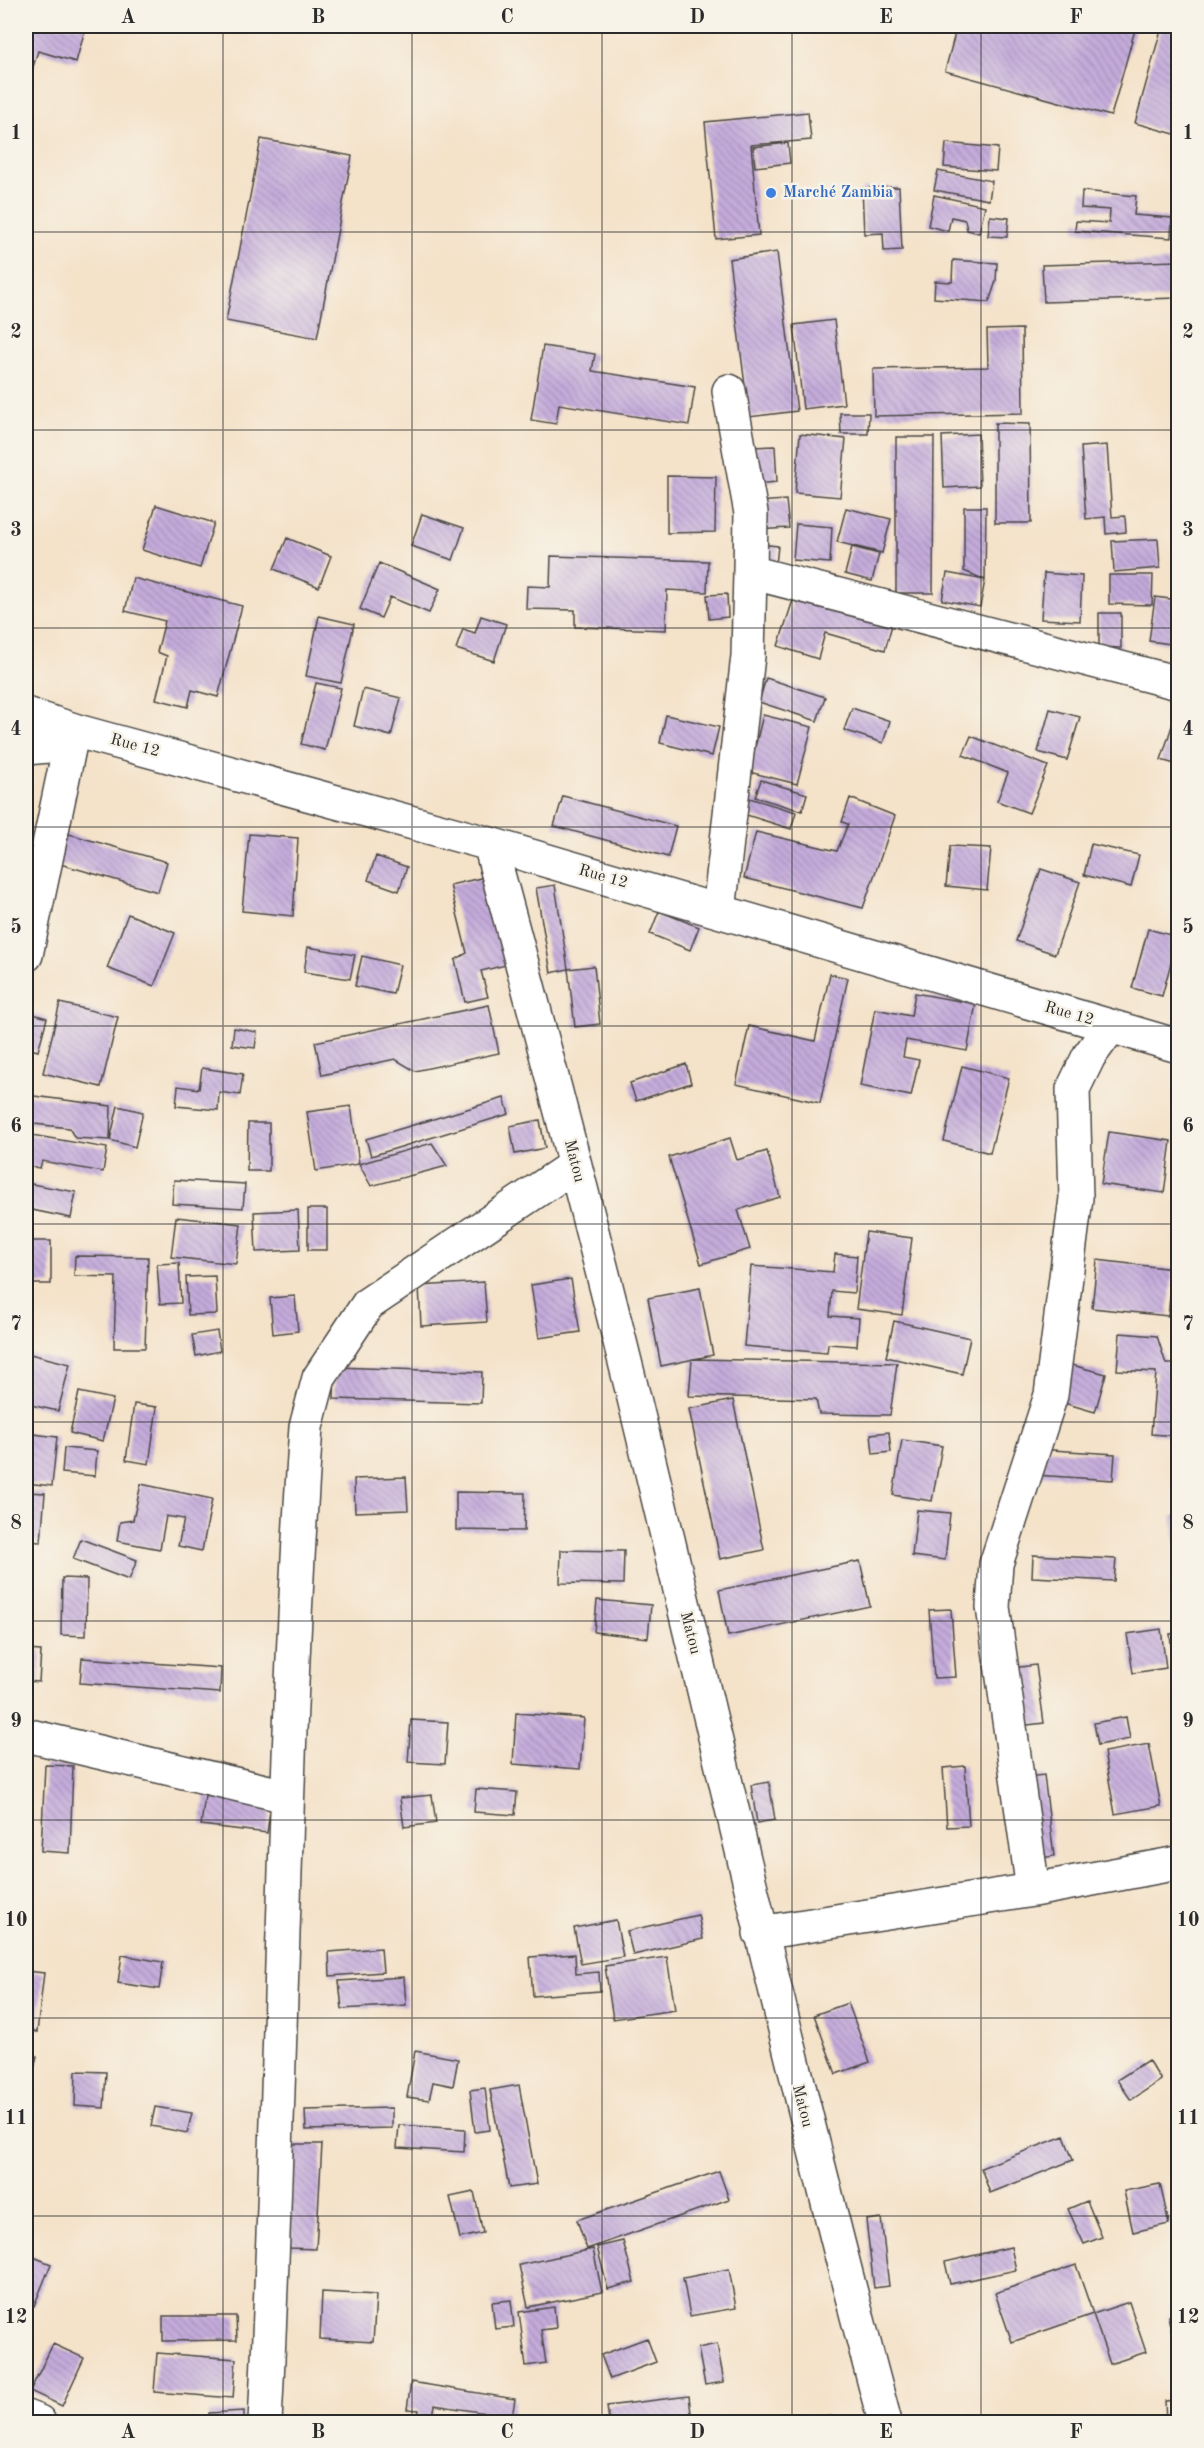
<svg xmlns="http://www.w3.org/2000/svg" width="1204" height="2448" font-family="'Old Standard TT',serif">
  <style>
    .building { fill: url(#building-back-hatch) }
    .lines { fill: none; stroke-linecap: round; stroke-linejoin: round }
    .street-casing { stroke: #494643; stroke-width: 36 }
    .street { stroke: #fff; stroke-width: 33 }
    .grid { fill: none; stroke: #2b2b2b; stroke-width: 1.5; stroke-opacity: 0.55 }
    .shop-dot { fill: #3f7fe0; stroke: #f7f3e8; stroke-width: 2 }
    .labels { text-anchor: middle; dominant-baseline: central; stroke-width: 5; stroke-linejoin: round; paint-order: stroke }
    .shop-label { font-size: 16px; font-weight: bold; fill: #366cbe; stroke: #f7f3e8; text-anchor: start }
    .street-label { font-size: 16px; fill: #2b2b2b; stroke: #f7f3e8 }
    .neatline { fill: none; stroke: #2b2b2b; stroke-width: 2 }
    .grid-label { font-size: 20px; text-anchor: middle; font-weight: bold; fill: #2b2b2b }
  </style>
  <defs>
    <pattern id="building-back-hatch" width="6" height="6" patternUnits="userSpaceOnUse" patternTransform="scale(1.5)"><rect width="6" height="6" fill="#c5acdc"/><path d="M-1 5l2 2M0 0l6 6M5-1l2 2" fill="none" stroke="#a08cb3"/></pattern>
  </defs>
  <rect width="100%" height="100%" fill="#f7f3e8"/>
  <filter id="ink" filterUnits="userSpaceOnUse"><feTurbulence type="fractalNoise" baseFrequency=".0167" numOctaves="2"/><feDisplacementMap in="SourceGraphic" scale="12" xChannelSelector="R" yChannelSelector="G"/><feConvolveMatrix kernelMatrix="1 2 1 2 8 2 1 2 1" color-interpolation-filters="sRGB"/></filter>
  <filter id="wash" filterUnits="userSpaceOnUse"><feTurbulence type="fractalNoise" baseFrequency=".008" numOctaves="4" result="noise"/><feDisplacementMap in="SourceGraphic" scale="24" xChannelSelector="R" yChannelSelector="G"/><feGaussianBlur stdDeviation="1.35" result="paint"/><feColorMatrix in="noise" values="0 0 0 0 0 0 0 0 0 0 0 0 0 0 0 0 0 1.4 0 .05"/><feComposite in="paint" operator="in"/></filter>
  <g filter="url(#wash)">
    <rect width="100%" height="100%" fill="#f4e2c9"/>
    <g id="blocks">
      <path class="building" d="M26 26H86L76 62 38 51 31 73 26 71Z
        M957 26H1136L1111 116 945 71Z
        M1162 26H1178V135L1135 123Z
        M808 112 811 140 751 145 759 235 716 239 705 122Z
        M261 139 352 156 317 338 226 321Z
        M788 143 790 163 755 167 753 147Z
        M946 143 998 148 996 171 944 167Z
        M938 171 992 181 989 200 934 190Z
        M899 187 902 250 884 251 883 233 864 234 862 188Z
        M1082 191 1136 196 1134 215 1172 218 1171 238 1075 231 1076 221 1109 223 1110 210 1081 208Z
        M934 195 985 206 979 233 967 230 965 220 951 217 948 231 928 226Z
        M990 216 1009 218 1007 237 988 236Z
        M777 252 797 411 749 417 729 259Z
        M953 260 997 263 996 281 989 302 934 298 935 281 952 282Z
        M1178 261V298L1044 302 1042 265Z
        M834 320 844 404 803 409 794 325Z
        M1022 329 1023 413 874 416 873 369 988 367 987 330Z
        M543 346 595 354 592 371 695 387 689 425 559 404 556 424 531 420Z
        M840 413H869L868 434H841Z
        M995 423 1030 424 1031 523H995Z
        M800 434 846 439 840 497 795 493Z
        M978 434 980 486 944 488 942 436Z
        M896 437H934L933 593H896Z
        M1107 445 1112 517 1125 516 1126 532 1106 534 1105 517 1086 519 1081 447Z
        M775 446 777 482 754 484 752 447Z
        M667 476 716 477 715 532 667 533Z
        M786 500 789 528 755 530 754 502Z
        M156 505 214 523 200 568 142 550Z
        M964 507H986L985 580 964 571Z
        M846 508 891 519 882 553 837 542Z
        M422 514 464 528 453 560 411 546Z
        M796 524 832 527 830 563 793 560Z
        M287 538 331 556 319 587 274 569Z
        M1158 539 1160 568 1114 572 1112 541Z
        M759 544 778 546 776 565 757 563Z
        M852 547 879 554 872 581 845 574Z
        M551 556 708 561 707 592 667 590 666 630 575 627V610L526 609 527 586 550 587Z
        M379 563 440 589 429 613 390 597 381 618 360 609Z
        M947 573 985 580 980 607 942 600Z
        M1044 573 1082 576 1080 621 1041 619Z
        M1109 575H1153L1152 605 1109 604Z
        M133 578 242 606 218 697 192 690 188 707 156 699 167 656 157 652 165 621 125 611Z
        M796 591 892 625 885 650 825 633 818 659 778 646Z
        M727 594 728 617 709 619 707 595Z
        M1155 597 1178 600V645L1149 641Z
        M1099 613H1121V648L1099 647Z
        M319 616 354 624 341 683 306 676Z
        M481 616 506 624 494 661 456 649 463 629 475 633Z
        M766 678 825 697 817 721 759 702Z
        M316 683 341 688 325 750 301 744Z
        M363 689 401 698 391 736 354 726Z
        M1178 707V765L1161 760Z
        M852 708 890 721 883 743 844 730Z
        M1050 709 1080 717 1067 760 1038 752Z
        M666 715 719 727 712 756 660 743Z
        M763 715 812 727 797 784 749 772Z
        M971 736 1048 766 1029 813 997 801 1008 773 963 755Z
        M761 780 807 794 802 811 755 797Z
        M736 794 796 812 791 829 731 810Z
        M563 796 676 826 668 857 554 826Z
        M850 798 895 816 863 908 744 878 756 832 837 851 848 824 842 822Z
        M62 832 167 862 158 892 53 862Z
        M249 834 298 838 293 916 242 911Z
        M1091 844 1139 855 1131 887 1084 875Z
        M950 846 991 848 987 890 946 886Z
        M376 856 407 867 399 891 368 880Z
        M1041 869 1080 882 1055 954 1016 941Z
        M485 877 506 965 481 971 488 997 465 1002 455 960 467 953 450 885Z
        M555 885 568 969 551 973 536 888Z
        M659 911 699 927 690 950 650 934Z
        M128 914 175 933 154 986 107 968Z
        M1148 929 1178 937 1162 996 1132 988Z
        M308 947 355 955 350 979 304 972Z
        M362 956 400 965 393 994 355 986Z
        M594 966 600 1024 575 1027 568 969Z
        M830 974 848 978 820 1103 736 1084 749 1026 815 1041Z
        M915 993 976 1004 967 1051 906 1040 903 1057 919 1060 911 1096 860 1086 875 1009 911 1016Z
        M60 1003 118 1017 101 1087 43 1073Z
        M489 1005 499 1053 415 1071 395 1059 322 1075 315 1042Z
        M26 1012 47 1018 38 1051 26 1048Z
        M234 1028 257 1032 255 1048 232 1045Z
        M686 1064 691 1083 636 1101 630 1083Z
        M962 1066 1009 1078 990 1153 944 1141Z
        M202 1068 243 1074 240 1095 219 1092 218 1110 176 1106 178 1086 199 1089Z
        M26 1095 111 1106 110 1140 75 1138 69 1128 26 1123Z
        M504 1098 509 1114 371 1156 366 1139Z
        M118 1106 143 1112 135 1147 110 1140Z
        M351 1106 359 1164 316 1171 307 1112Z
        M540 1120 545 1148 515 1154 510 1126Z
        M248 1123H269V1171H247Z
        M1109 1132 1171 1141 1164 1193 1101 1184Z
        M26 1134 107 1148 103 1172 42 1161 40 1168 26 1166Z
        M730 1138 737 1160 767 1151 780 1197 738 1210 750 1249 701 1264 669 1157Z
        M432 1143 447 1166 371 1186 359 1164Z
        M174 1180 245 1184 243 1208 172 1204Z
        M26 1183 76 1192 71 1218 27 1209 26 1214Z
        M308 1209H327V1250H308Z
        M298 1210 300 1250 256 1252 254 1212Z
        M176 1217 241 1224 236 1264 171 1257Z
        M866 1232 912 1238 902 1315 856 1309Z
        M26 1241H51V1284H26Z
        M835 1254 857 1256 854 1293 832 1291 830 1316 859 1318 857 1346 828 1344 827 1353 744 1346 751 1266 833 1272Z
        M75 1256 148 1257 145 1348H114L116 1277 74 1276Z
        M1097 1260 1173 1269 1168 1316 1092 1308Z
        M179 1263 181 1303 160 1304 157 1264Z
        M215 1276 217 1314 188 1315 186 1277Z
        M571 1279 580 1332 539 1338 531 1285Z
        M484 1282 487 1322 421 1326 419 1286Z
        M700 1288 713 1355 661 1366 648 1298Z
        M295 1296 298 1331 273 1334 270 1298Z
        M894 1321 970 1338 962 1374 886 1357Z
        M217 1331 220 1351 196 1356 192 1335Z
        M1120 1333 1157 1336 1166 1364H1178V1436L1151 1434 1156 1372 1117 1370Z
        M26 1353 70 1364 58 1411 26 1404Z
        M692 1359 897 1363 890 1415 819 1414 816 1399 689 1396Z
        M1068 1364 1106 1374 1095 1412 1057 1401Z
        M335 1367 482 1372 481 1403 334 1399Z
        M79 1392 113 1399 103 1441 70 1433Z
        M733 1400 764 1550 720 1559 689 1409Z
        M134 1404 157 1407 149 1464 126 1460Z
        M889 1432 891 1452 873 1454 871 1434Z
        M26 1433 57 1437 52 1486 26 1483Z
        M902 1440 942 1446 932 1501 893 1495Z
        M64 1448 97 1451 95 1476 62 1473Z
        M1036 1449 1115 1454 1113 1480 1034 1475Z
        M406 1477 408 1510 355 1512 354 1479Z
        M141 1484 212 1499 202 1551 178 1546 184 1519 166 1516 160 1549 117 1541 120 1522 133 1520Z
        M26 1492 45 1493 41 1542 26 1541Z
        M456 1492 525 1493 524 1531 456 1530Z
        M917 1510 950 1513 945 1560 912 1556Z
        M1178 1515V1555H1177L1172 1516Z
        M81 1539 137 1560 129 1580 73 1559Z
        M561 1550 624 1551 623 1584 560 1583Z
        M1033 1555 1116 1559 1114 1581 1032 1577Z
        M860 1561 870 1606 728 1636 719 1590Z
        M62 1578 87 1579 86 1636 61 1635Z
        M597 1600 651 1605 648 1638 594 1632Z
        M951 1609 956 1677 934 1678 929 1610Z
        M1161 1629 1166 1668 1133 1673 1127 1634Z
        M1178 1633V1664H1173L1170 1634Z
        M26 1650 41 1651 39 1682 26 1681Z
        M82 1658 221 1668 220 1693 80 1683Z
        M1036 1665 1044 1723 1019 1726 1012 1668Z
        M516 1713 584 1718 580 1769 513 1764Z
        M1126 1717 1130 1739 1098 1745 1094 1723Z
        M411 1720 448 1722 445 1764 408 1762Z
        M1149 1744 1161 1806 1115 1814 1104 1752Z
        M45 1765 73 1766 70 1853 41 1851Z
        M965 1766 969 1826 947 1827 943 1768Z
        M1044 1775 1054 1856 1030 1860 1018 1778Z
        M769 1782 775 1820 757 1823 751 1785Z
        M476 1789 517 1792 515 1815 474 1812Z
        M205 1795 271 1803 267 1833 201 1825Z
        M432 1795 436 1823 404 1827 400 1798Z
        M698 1915 703 1939 633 1955 627 1931Z
        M616 1920 623 1957 581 1964 574 1928Z
        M381 1948 383 1972 330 1976 329 1952Z
        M575 1954 576 1974 599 1972 600 1991 533 1996 530 1957Z
        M122 1955 163 1962 159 1989 118 1983Z
        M667 1957 675 2010 613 2019 605 1966Z
        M26 1971 44 1973 37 2032 26 2030Z
        M404 1977 406 2005 342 2009 339 1981Z
        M848 2003 870 2062 836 2074 814 2015Z
        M415 2051 458 2059 453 2086 433 2082 429 2100 407 2097Z
        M26 2054 37 2056 27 2100H26Z
        M1148 2060 1161 2080 1131 2100 1117 2080Z
        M76 2071 106 2072 104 2108 75 2106Z
        M519 2085 537 2184 509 2188 490 2090Z
        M485 2088 490 2130 475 2132 470 2090Z
        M155 2107 192 2113 187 2133 151 2126Z
        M392 2108V2128L306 2130 305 2110Z
        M399 2125 465 2129 464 2152 397 2148Z
        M1064 2136 1073 2160 990 2193 981 2168Z
        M293 2144H322L316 2249 288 2248Z
        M719 2171 729 2199 587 2249 577 2220Z
        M1160 2184 1169 2224 1133 2232 1124 2191Z
        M474 2192 483 2233 460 2238 450 2197Z
        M1087 2201 1102 2237 1084 2244 1068 2209Z
        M881 2218 889 2286 874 2288 866 2220Z
        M623 2241 634 2282 608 2289 597 2247Z
        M1011 2247 1016 2270 950 2284 945 2262Z
        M593 2249 602 2292 528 2307 519 2265Z
        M26 2254 51 2264 34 2306 26 2303Z
        M1076 2265 1093 2314 1012 2342 995 2293Z
        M729 2269 736 2308 690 2316 683 2278Z
        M322 2292 376 2295 373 2342 320 2339Z
        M511 2300 514 2327 495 2329 492 2302Z
        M1129 2302 1146 2352 1110 2364 1093 2314Z
        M554 2307 556 2328 541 2330 546 2363 526 2366 519 2312Z
        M1178 2314V2347H1175L1168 2316Z
        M163 2316H236L237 2340 163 2341Z
        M647 2338 656 2362 610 2379 601 2355Z
        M53 2344 84 2358 62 2406 30 2391Z
        M717 2344 724 2382 705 2385 698 2348Z
        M157 2353 236 2359 233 2398 154 2392Z
        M411 2382 515 2399 512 2417 435 2405 432 2422H417L419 2410 407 2409Z
        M689 2396 692 2422H609L607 2406Z
        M1178 2400V2422H1166L1165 2401Z
        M244 2411V2422H209V2413Z
        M831 2416 832 2422H790V2421Z"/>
    </g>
  </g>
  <g filter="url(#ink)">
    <use href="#blocks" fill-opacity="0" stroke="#494643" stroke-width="1.5"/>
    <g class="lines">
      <g class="street-casing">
        <path id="street" d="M750 572 1178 683
          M26 714 77 731 490 844 1178 1046
          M26 748 70 744
          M490 844C539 1026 587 1208 632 1390 716 1735 793 2080 885 2422
          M719 911 748 656 750 572 751 513 729 391
          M26 955 70 744 77 731
          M26 1735 286 1796
          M1033 1890 993 1607 996 1564 1051 1395 1076 1198 1073 1089 1089 1056 1111 1026
          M760 1933 1033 1890 1178 1863
          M26 2417 39 2422
          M265 2422C282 2091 283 1758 306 1427L319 1378 368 1304 575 1165"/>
      </g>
      <use href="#street" class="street"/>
    </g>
  </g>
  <path class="grid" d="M223 26V2422M412 26V2422M602 26V2422M792 26V2422M981 26V2422M26 232H1178M26 430H1178M26 628H1178M26 827H1178M26 1026H1178M26 1224H1178M26 1422H1178M26 1621H1178M26 1820H1178M26 2018H1178M26 2216H1178"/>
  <circle class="shop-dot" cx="771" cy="193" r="6"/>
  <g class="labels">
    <g class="shop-label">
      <text x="783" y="193">Marché Zambia</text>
    </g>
    <g class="street-label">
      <text transform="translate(135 746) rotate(15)">Rue 12</text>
      <text transform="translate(603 877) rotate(16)">Rue 12</text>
      <text transform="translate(1069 1014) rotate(16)">Rue 12</text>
      <text transform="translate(574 1161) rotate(76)">Matou</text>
      <text transform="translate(690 1633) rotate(76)">Matou</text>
      <text transform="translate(802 2106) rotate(76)">Matou</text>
    </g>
  </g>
  <rect width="1204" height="2448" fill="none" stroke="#f7f3e8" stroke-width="66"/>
  <rect x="33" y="33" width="1138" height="2382" class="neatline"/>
  <g class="grid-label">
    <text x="128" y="23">A</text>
    <text x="318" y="23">B</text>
    <text x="507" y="23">C</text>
    <text x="697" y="23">D</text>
    <text x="886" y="23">E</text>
    <text x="1076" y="23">F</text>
    <text x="16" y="139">1</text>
    <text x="1188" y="139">1</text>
    <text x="16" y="338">2</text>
    <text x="1188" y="338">2</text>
    <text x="16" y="536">3</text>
    <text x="1188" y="536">3</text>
    <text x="16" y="735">4</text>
    <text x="1188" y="735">4</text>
    <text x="16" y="933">5</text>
    <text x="1188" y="933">5</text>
    <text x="16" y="1132">6</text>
    <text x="1188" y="1132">6</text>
    <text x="16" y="1330">7</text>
    <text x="1188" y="1330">7</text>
    <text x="16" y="1529">8</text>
    <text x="1188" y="1529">8</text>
    <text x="16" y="1727">9</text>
    <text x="1188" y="1727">9</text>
    <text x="16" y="1926">10</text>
    <text x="1188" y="1926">10</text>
    <text x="16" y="2124">11</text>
    <text x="1188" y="2124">11</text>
    <text x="16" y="2323">12</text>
    <text x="1188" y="2323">12</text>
    <text x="128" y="2438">A</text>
    <text x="318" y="2438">B</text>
    <text x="507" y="2438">C</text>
    <text x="697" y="2438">D</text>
    <text x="886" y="2438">E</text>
    <text x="1076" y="2438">F</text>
  </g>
</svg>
